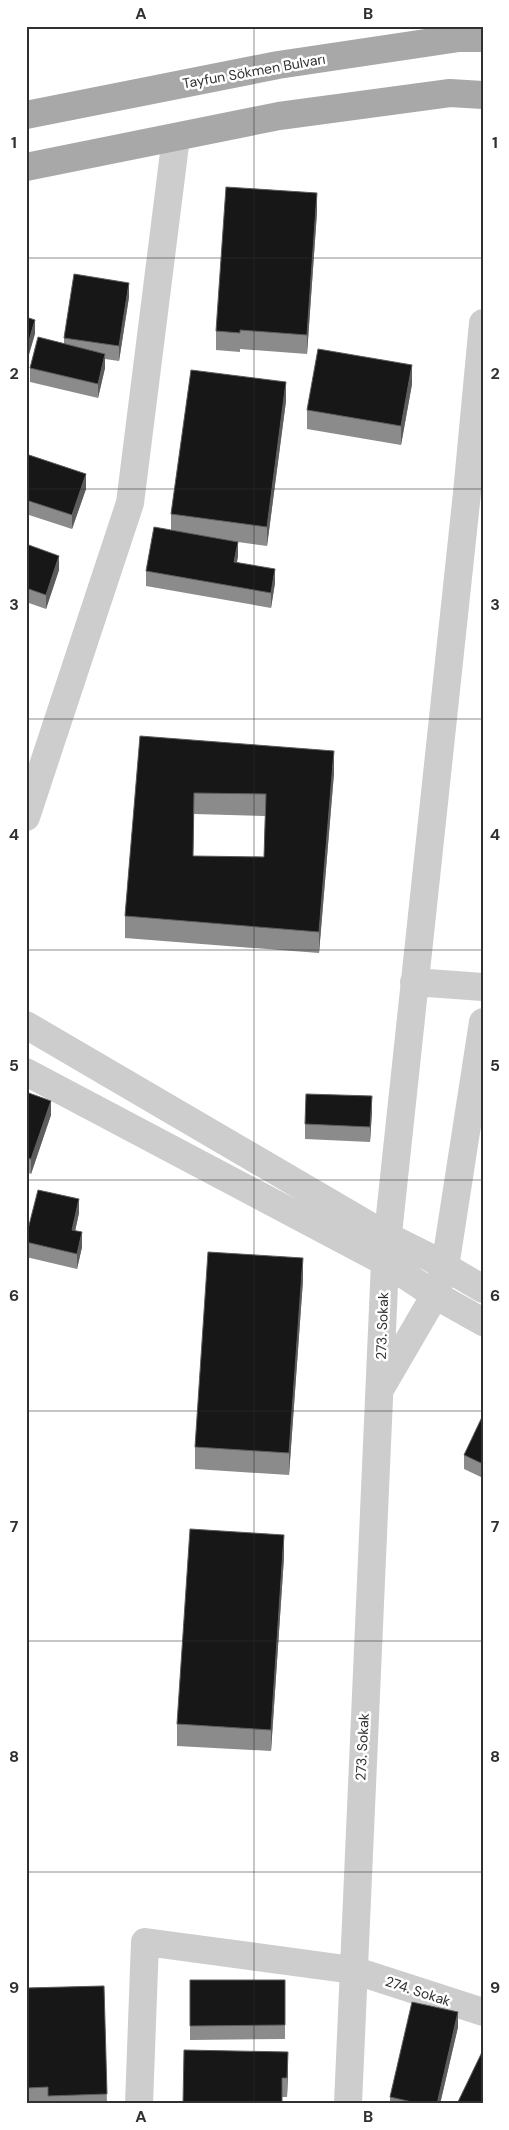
<svg xmlns="http://www.w3.org/2000/svg" width="509" height="2130" font-family="'DM Sans',sans-serif">
  <style>
    .lines { fill: none; stroke-linecap: round; stroke-linejoin: round }
    .minor { stroke: #cdcdcd; stroke-width: 28 }
    .major { stroke: #a8a8a8; stroke-width: 28 }
    .wall { fill: #8b8b8b; fill-rule: evenodd }
    .shaded-wall { fill: #5d5d5d }
    .building { fill: #171717; stroke: #5d5d5d; fill-rule: evenodd }
    .grid { fill: none; stroke: #303030; stroke-width: 1; stroke-opacity: 0.55 }
    .labels { text-anchor: middle; dominant-baseline: central; stroke-width: 5; stroke-linejoin: round; paint-order: stroke }
    .street-label { font-size: 14px; fill: #303030; stroke: #fff }
    .neatline { fill: none; stroke: #303030; stroke-width: 2 }
    .grid-label { font-size: 16px; text-anchor: middle; font-weight: bold; fill: #303030 }
  </style>
  <rect width="100%" height="100%" fill="#fff"/>
  <g class="lines">
    <path class="minor" d="M26 817 130 503 176 137
      M414 982 483 987
      M26 1025 387 1236 429 1257 483 1289
      M26 1072 385 1262 435 1295 483 1322
      M382 1386 435 1295 445 1267 483 1022
      M139 2104 145 1942 353 1970 483 2012
      M348 2104 385 1262 467 493 483 323"/>
    <path class="major" d="M26 115 278 65 459 38H483
      M26 167 279 116 450 93 483 95"/>
  </g>
  <path class="wall" d="M317 212 307 354 240 349V352L216 350V331Z
    M129 297 119 361 105 359V368L98 398 30 382V368L64 344V338Z
    M412 384 401 445 307 429V410Z
    M286 401 267 546 238 542V556L237 562 275 583 271 608 146 586V571L171 530V514Z
    M26 454 86 489 72 529 26 514Z
    M26 544 59 570 46 609 26 602Z
    M140 736 334 773 319 953 125 938V916ZM194 814 265 816 264 857 193 856Z
    M26 1092 51 1115 31 1174 26 1172Z
    M372 1111 370 1142 305 1139V1124Z
    M79 1213 75 1231 82 1247 77 1269 26 1257V1237Z
    M303 1280 289 1475 195 1469V1447Z
    M483 1415V1478L464 1469V1455Z
    M284 1557 271 1751 177 1746V1724Z
    M190 1980H285V2039L190 2040Z
    M104 1986 107 2104H26V1988Z
    M458 2027 440 2104H390V2097Z
    M288 2071 287 2097H282V2104H183Z"/>
  <path class="shaded-wall" d="M317 193V212L307 354V335Z
    M129 283V297L119 361V346Z
    M35 320V334L26 365V351Z
    M105 354V368L98 398V384Z
    M412 365V384L401 445V426Z
    M286 382V401L267 546V527Z
    M86 474V489L72 529V515Z
    M238 542V556L234 576V562Z
    M59 556V570L46 609V595Z
    M275 569V583L271 608V593Z
    M334 751V773L319 953V932Z
    M372 1096V1111L370 1142V1127Z
    M51 1101V1115L31 1174V1159Z
    M79 1199V1213L72 1245V1230Z
    M82 1232V1247L77 1269V1254Z
    M303 1258V1280L289 1475V1453Z
    M284 1535V1557L271 1751V1730Z
    M458 2012V2027L440 2104H437Z
    M288 2052V2071L287 2097V2078Z"/>
  <path class="building" d="M226 187 317 193 307 335 240 330V333L216 331Z
    M74 274 129 283 119 346 64 338Z
    M26 317 35 320 26 351Z
    M38 337 105 354 98 384 30 368Z
    M318 349 412 365 401 426 307 410Z
    M191 370 286 382 267 527 171 514Z
    M26 454 86 474 72 515 26 500Z
    M154 527 238 542 234 562 275 569 271 593 146 571Z
    M26 544 59 556 46 595 26 588Z
    M140 736 334 751 319 932 125 916ZM194 793 266 794 264 857 193 856Z
    M26 1092 51 1101 31 1159 26 1158Z
    M306 1094 372 1096 370 1127 305 1124Z
    M38 1190 79 1199 72 1230 82 1232 77 1254 26 1242V1237Z
    M208 1252 303 1258 289 1453 195 1447Z
    M483 1415V1464L464 1455Z
    M190 1529 284 1535 271 1730 177 1724Z
    M190 1980H285V2025L190 2026Z
    M104 1986 107 2094 48 2096V2087L27 2088V2096H26V1988Z
    M412 2002 458 2012 437 2104H421L390 2097Z
    M184 2050 288 2052 287 2078H282V2104H183Z
    M483 2050V2104H457Z"/>
  <path class="grid" d="M254 26V2104M26 258H483M26 489H483M26 719H483M26 950H483M26 1180H483M26 1411H483M26 1641H483M26 1872H483"/>
  <g class="labels">
    <g class="street-label">
      <text transform="translate(254 71) rotate(-10)">Tayfun Sökmen Bulvarı</text>
      <text transform="translate(382 1326) rotate(-88)">273. Sokak</text>
      <text transform="translate(362 1747) rotate(-87)">273. Sokak</text>
      <text transform="translate(418 1991) rotate(18)">274. Sokak</text>
    </g>
  </g>
  <rect width="509" height="2130" fill="none" stroke="#ffffff" stroke-width="55"/>
  <rect x="28" y="28" width="454" height="2074" class="neatline"/>
  <g class="grid-label">
    <text x="141" y="19">A</text>
    <text x="368" y="19">B</text>
    <text x="14" y="148">1</text>
    <text x="495" y="148">1</text>
    <text x="14" y="379">2</text>
    <text x="495" y="379">2</text>
    <text x="14" y="610">3</text>
    <text x="495" y="610">3</text>
    <text x="14" y="840">4</text>
    <text x="495" y="840">4</text>
    <text x="14" y="1071">5</text>
    <text x="495" y="1071">5</text>
    <text x="14" y="1301">6</text>
    <text x="495" y="1301">6</text>
    <text x="14" y="1532">7</text>
    <text x="495" y="1532">7</text>
    <text x="14" y="1762">8</text>
    <text x="495" y="1762">8</text>
    <text x="14" y="1993">9</text>
    <text x="495" y="1993">9</text>
    <text x="141" y="2122">A</text>
    <text x="368" y="2122">B</text>
  </g>
</svg>
